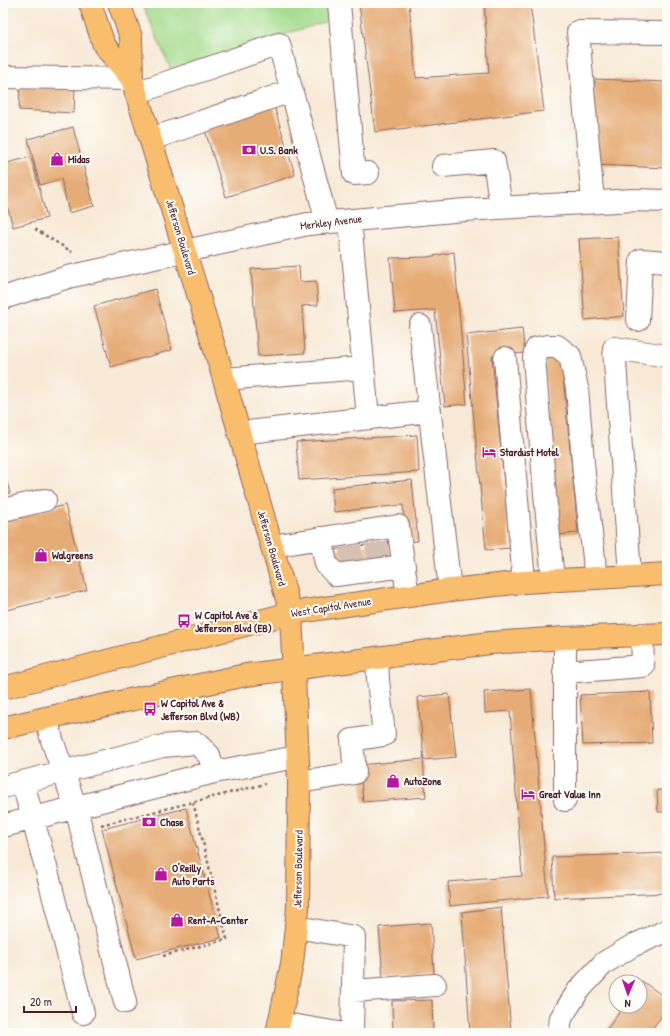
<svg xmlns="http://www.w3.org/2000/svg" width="670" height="1036" font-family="'Patrick Hand',sans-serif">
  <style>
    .green { fill: #a5dc8e; stroke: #787e5c }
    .building { fill: #e6ac77 }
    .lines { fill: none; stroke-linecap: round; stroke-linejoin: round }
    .minor-tunnel { stroke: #d5c1b4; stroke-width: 22; stroke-dasharray: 22 11; stroke-linecap: butt }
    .minor-casing { stroke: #876667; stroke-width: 24 }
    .major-casing { stroke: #876667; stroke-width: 24 }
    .path { stroke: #876667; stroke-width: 2.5; stroke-dasharray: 3 3; stroke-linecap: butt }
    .minor { stroke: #fff; stroke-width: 22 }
    .major { stroke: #f9be6d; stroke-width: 22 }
    .labels { text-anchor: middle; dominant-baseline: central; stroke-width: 4; stroke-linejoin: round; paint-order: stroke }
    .poi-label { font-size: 11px; font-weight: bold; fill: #4a1f2b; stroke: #fdfcf7; text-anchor: start }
    .street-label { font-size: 11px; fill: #4a1f2b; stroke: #fdfcf7 }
  </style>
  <rect width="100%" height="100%" fill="#fdfcf7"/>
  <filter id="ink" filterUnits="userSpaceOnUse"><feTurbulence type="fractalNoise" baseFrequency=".025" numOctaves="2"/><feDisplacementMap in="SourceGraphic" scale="8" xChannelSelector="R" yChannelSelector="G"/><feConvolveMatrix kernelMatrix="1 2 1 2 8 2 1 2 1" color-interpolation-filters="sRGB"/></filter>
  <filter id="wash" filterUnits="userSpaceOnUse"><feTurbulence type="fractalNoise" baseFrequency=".012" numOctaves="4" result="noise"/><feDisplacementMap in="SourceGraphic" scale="16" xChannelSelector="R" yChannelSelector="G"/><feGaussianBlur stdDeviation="0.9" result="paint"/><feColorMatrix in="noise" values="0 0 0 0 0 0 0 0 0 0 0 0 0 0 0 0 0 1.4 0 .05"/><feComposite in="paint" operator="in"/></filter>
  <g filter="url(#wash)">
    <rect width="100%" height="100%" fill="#f8e9d6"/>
    <path class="green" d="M142 3H329L331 20 171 70Z"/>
    <g id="blocks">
      <path class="building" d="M359 3H409L416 78 489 73 484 3H530L544 111 375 132Z
        M595 79 667 82V168L592 165Z
        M20 87 75 89 74 113 19 110Z
        M273 103 295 175 226 197 203 124Z
        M73 127 94 206 69 213 61 179 40 185 28 139Z
        M31 157 47 218 13 227 3 190V164Z
        M618 237 624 316 585 320 579 239Z
        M454 252 467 404 445 406 435 310 395 313 390 258 428 257Z
        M299 266 300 282 316 281 318 305 302 306 305 353 258 356 251 269Z
        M665 284H667V325H664Z
        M155 289 172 350 111 367 94 306Z
        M522 329 525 353 492 356 510 548 486 550 466 335Z
        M561 355 578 533 556 535 544 356Z
        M417 435 419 472 299 480 296 442Z
        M3 468 10 493 3 494Z
        M412 480 418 541 406 542 403 505 334 512 332 488Z
        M65 505 87 590 3 611V521Z
        M393 541 396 558 334 568 332 550Z
        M531 689 548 896 450 906 448 882 522 876 510 711 485 713 484 692Z
        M650 692 652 743 583 745 580 695Z
        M449 694 456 757 424 760 418 697Z
        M423 759 426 797 363 802 360 765Z
        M657 790H667V812H658Z
        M186 808 221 938 136 959 102 829Z
        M667 853V893L554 898 552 857Z
        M501 907 511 1033H470L462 912Z
        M431 923 434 974 383 978 379 927Z
        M642 981 667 999V1009L649 1033H604L624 1006H640V984Z
        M432 1000 433 1033H393L392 1001Z"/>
    </g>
  </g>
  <g filter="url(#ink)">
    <use href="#blocks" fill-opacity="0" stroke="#876667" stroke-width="1"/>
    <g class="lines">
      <path class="minor-tunnel" d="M376 543 379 561
        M350 547 353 565"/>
      <g class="minor-casing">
        <path id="minor" d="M339 3 354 174 368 173
          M3 77 132 79
          M136 93 279 44 327 222
          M151 139 291 91
          M443 166 494 161 501 207
          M593 202 578 32 667 33
          M350 220 368 418
          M3 298 68 277 308 224 465 210 633 200 667 201
          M638 320 641 260 667 262
          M420 326 450 590
          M505 358 524 582
          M224 379 363 368
          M239 433 430 411
          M3 510 45 500
          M321 538 326 564 336 575 404 566
          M272 546 398 526 408 596
          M630 575 614 348 667 356
          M553 580 545 494 534 358 535 352 537 348 548 346H557L570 356 577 388 584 474 594 558 595 577
          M565 638V800
          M564 672 643 666 642 634
          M46 718 52 740 76 808 125 1002
          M299 782 355 773 352 740 384 735 378 680 377 658
          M23 783 47 871 83 1013
          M3 787 163 746 196 743 209 755 214 772
          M3 826 214 772 297 757
          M296 927 354 937 352 1033
          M353 991 435 985
          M279 1023 339 1033
          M559 1033 561 1018 578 991 604 963 632 946 664 932H667"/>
      </g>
      <g class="major-casing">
        <path id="major" d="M90 3 104 45 132 79
          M119 3 131 37 132 79 224 379 291 613 299 782 298 908 292 964 277 1033
          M3 688 291 613 450 590 524 582 667 574
          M3 728 46 718 246 675 490 643 565 638 667 634"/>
      </g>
      <path class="path" d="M35 229 72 252
        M101 825 265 784
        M163 956 227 939 193 802"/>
      <use href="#minor" class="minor"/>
      <use href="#major" class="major"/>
    </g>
  </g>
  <defs>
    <g id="bank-bare" transform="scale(1.08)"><path d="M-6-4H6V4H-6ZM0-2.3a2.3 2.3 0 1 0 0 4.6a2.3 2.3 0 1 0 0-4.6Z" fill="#b5179e" stroke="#fdfcf7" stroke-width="2.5" paint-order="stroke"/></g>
    <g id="shop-bare" transform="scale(1.08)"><path d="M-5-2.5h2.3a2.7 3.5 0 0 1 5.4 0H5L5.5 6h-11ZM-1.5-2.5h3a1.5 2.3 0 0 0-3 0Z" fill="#b5179e" stroke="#fdfcf7" stroke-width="2.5" paint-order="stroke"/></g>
    <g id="hotel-bare" transform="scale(1.08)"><path d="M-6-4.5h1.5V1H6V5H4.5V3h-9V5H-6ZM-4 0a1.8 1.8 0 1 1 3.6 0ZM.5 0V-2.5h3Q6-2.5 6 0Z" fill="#b5179e" stroke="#fdfcf7" stroke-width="2.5" paint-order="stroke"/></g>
    <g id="bus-bare" transform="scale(1.08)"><path d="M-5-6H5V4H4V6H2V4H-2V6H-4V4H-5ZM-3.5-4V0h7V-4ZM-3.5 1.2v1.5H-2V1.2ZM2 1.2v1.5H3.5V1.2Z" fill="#b5179e" stroke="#fdfcf7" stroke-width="2.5" paint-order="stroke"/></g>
  </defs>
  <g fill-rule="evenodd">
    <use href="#bank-bare" x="249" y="150"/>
    <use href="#shop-bare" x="57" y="159"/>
    <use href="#hotel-bare" x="489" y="452"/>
    <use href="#shop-bare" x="41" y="555"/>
    <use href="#bus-bare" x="184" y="621"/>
    <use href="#bus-bare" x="150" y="709"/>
    <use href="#shop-bare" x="393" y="781"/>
    <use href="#hotel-bare" x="528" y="794"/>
    <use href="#bank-bare" x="149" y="822"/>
    <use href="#shop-bare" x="161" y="874"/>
    <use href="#shop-bare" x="177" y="920"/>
  </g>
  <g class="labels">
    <g class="poi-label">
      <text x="260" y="150">U.S. Bank</text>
      <text x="68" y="159">Midas</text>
      <text x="500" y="452">Stardust Motel</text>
      <text x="52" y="555">Walgreens</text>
      <text x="195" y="615">W Capitol Ave &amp;<tspan x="195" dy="13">Jefferson Blvd (EB)</tspan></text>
      <text x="161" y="703">W Capitol Ave &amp;<tspan x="161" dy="13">Jefferson Blvd (WB)</tspan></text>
      <text x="404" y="781">AutoZone</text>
      <text x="539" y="794">Great Value Inn</text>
      <text x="160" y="822">Chase</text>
      <text x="172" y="868">O'Reilly<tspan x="172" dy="13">Auto Parts</tspan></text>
      <text x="188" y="920">Rent-A-Center</text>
    </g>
    <g class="street-label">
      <text transform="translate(331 222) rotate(-7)">Merkley Avenue</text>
      <text transform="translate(181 237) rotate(73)">Jefferson Boulevard</text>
      <text transform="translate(272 548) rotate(74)">Jefferson Boulevard</text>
      <text transform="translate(331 607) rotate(-9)">West Capitol Avenue</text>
      <text transform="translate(298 869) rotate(-89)">Jefferson Boulevard</text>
    </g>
  </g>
  <rect width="670" height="1036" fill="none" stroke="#fdfcf7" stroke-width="16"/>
  <g transform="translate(628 994) rotate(182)"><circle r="19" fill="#fdfcf7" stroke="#b5a4a5"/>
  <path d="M0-3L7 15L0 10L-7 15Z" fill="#b5179e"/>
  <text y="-6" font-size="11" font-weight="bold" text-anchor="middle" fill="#4a1f2b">N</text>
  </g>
  <path d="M24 1006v6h52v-6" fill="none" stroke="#4a1f2b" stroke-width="2"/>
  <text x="30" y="1006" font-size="12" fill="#4a1f2b" stroke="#fdfcf7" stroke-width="3" paint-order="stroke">20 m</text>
</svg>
